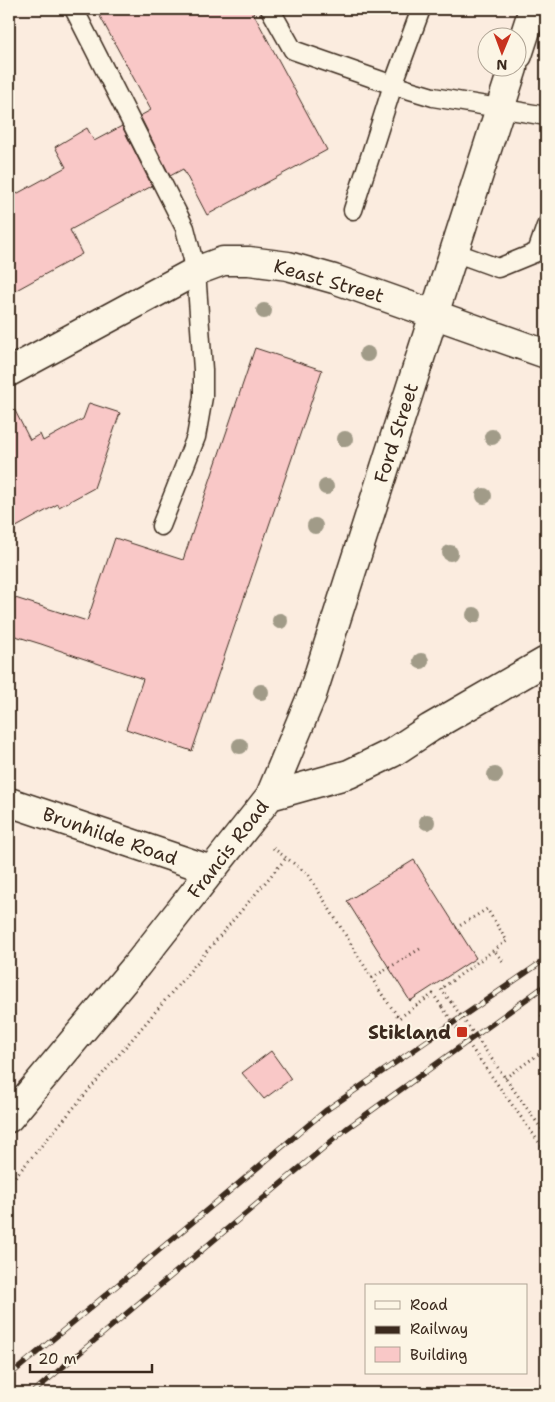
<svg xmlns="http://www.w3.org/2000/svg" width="555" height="1402" font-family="'Shantell Sans',sans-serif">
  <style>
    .building { fill: #f9c8c7; stroke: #3b2a1e }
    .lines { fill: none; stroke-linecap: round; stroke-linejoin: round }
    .lane-casing { stroke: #3b2a1e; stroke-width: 21 }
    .street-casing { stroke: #3b2a1e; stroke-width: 31 }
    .path { stroke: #3b2a1e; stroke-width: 3; stroke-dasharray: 1 4; stroke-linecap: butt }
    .lane { stroke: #fcf5e5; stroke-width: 18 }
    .street { stroke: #fcf5e5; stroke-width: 28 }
    .rail-casing { stroke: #3b2a1e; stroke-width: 5.5 }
    .rail { stroke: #fcf5e5; stroke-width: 4; stroke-dasharray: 11; stroke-linecap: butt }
    .path-bridge { stroke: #3b2a1e; stroke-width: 3; stroke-dasharray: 1 4; stroke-linecap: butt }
    .tree { fill: #a19b88 }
    .poi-dot { fill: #c8321e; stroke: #fcf5e5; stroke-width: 2 }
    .labels { text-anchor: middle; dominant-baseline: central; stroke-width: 4; stroke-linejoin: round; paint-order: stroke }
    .street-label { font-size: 19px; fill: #3b2a1e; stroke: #fcf5e5 }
    .poi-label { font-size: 19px; font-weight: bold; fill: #3b2a1e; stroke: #fcf5e5; text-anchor: end }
  </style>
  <rect width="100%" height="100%" fill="#fbecdf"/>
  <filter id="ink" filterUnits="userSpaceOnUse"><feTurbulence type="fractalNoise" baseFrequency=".02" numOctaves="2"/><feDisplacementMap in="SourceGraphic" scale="10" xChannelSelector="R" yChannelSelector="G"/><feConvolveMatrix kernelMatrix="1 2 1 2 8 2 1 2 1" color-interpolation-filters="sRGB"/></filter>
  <g filter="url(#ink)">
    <path class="building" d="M96 9H251L327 150 207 215 183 169 170 176 140 116 151 110Z
      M122 126 152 186 70 230 82 254 9 294V198L66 167 55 147 87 128 94 141Z
      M255 348 322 370 192 751 126 729 143 679 41 644 9 634V596L87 621 115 538 183 560Z
      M9 399 30 440 40 434 43 441 83 419 89 403 120 413 94 488 59 507 58 504 9 531Z
      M414 860 476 958 410 1001 347 901Z
      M271 1051 291 1079 264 1099 242 1073Z"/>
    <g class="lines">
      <g class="lane-casing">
        <path id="lane" d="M74 9 185 228 196 271 203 370V397L196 437 161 526
          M270 9 293 50 393 85 433 97 546 116
          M353 210 393 85 421 9
          M454 252 498 268 537 252 546 226"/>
      </g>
      <g class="street-casing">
        <path id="street" d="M518 55 533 9
          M9 372 196 271 223 261H249L288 266 334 279 546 354
          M270 796 349 774 392 753 430 728 546 661
          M9 802 211 870
          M9 1118 137 965 270 796 312 695 513 68"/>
      </g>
      <path class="path" d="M273 848 308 874 381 993 399 1018 433 994 442 1007
        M456 928 487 909 507 941 494 950
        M372 978 423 947
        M451 1002 441 989 494 950 505 964
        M541 1015 546 1022
        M505 1078 546 1049
        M9 1184 286 858"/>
      <use href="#lane" class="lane"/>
      <use href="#street" class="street"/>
      <g class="rail-casing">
        <path id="rail" d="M9 1376 325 1111 546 959
          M32 1393 346 1129 546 985"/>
      </g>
      <use href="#rail" class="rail"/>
      <path class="path-bridge" d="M451 1002 546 1135
        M442 1007 546 1152"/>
    </g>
    <g class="tree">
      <circle cx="264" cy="311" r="8"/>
      <circle cx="367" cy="354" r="8"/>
      <circle cx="492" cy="437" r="8"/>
      <circle cx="345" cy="439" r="8"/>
      <circle cx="326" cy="487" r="8"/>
      <circle cx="484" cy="496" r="8"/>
      <circle cx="315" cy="526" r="8"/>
      <circle cx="450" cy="553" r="8"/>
      <circle cx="474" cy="615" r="8"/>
      <circle cx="280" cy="621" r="8"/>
      <circle cx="421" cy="661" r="8"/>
      <circle cx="261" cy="692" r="8"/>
      <circle cx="240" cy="746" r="8"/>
      <circle cx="495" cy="775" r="8"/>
      <circle cx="427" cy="822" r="8"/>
    </g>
  </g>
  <rect class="poi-dot" x="456" y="1026" width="12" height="12" rx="2.5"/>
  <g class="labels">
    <g class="street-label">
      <text transform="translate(329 281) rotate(16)">Keast Street</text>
      <text transform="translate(396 433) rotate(-72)">Ford Street</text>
      <text transform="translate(110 836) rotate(19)">Brunhilde Road</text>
      <text transform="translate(228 849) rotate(-52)">Francis Road</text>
    </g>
    <g class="poi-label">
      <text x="451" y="1032">Stikland</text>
    </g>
  </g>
  <rect width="555" height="1402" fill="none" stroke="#fcf5e5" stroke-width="30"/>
  <rect x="15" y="15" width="525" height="1372" fill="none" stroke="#3b2a1e" stroke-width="2" filter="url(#ink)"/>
  <rect x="365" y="1284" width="162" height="90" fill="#fcf5e5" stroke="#afa495"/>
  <rect x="375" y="1301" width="25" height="8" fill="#fcf5e5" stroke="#afa495"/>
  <text x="410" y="1310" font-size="15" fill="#3b2a1e">Road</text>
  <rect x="375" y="1326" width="25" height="8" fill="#3b2a1e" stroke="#afa495"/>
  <text x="410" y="1334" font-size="15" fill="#3b2a1e">Railway</text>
  <rect x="375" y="1347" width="25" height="15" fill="#f9c8c7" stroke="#afa495"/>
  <text x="410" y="1360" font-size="15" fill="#3b2a1e">Building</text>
  <g transform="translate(502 52) rotate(181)"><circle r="24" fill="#fcf5e5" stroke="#afa495"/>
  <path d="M0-4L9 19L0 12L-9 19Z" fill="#c8321e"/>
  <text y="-8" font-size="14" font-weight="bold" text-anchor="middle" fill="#3b2a1e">N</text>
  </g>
  <path d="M30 1364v8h122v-8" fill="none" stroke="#3b2a1e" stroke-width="2.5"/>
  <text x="38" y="1364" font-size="15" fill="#3b2a1e" stroke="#fcf5e5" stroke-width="4" paint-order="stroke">20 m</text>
</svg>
